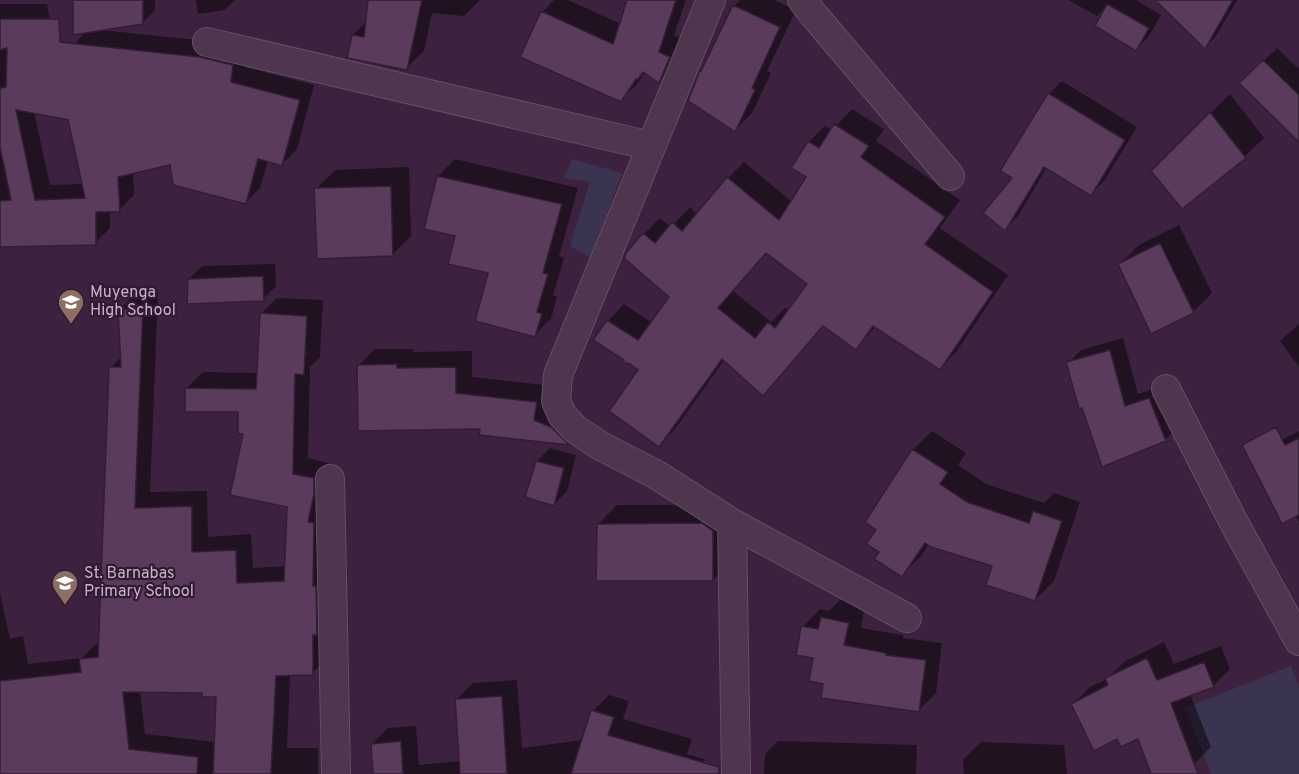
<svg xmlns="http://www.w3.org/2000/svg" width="1299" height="774" font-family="Overpass,sans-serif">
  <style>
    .green { fill: #3b3450 }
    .shadow { fill: #0007; fill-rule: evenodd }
    .building { fill: #5a3b5b; stroke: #331d35; stroke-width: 1.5; fill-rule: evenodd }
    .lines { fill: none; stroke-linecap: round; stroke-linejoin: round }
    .minor-casing { stroke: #654e66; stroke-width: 30 }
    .minor { stroke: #4d364e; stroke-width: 28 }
    .labels { text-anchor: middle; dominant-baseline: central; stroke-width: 4.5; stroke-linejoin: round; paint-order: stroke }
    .poi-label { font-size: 16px; fill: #c9b1c9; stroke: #311b33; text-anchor: start }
  </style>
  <rect width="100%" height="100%" fill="#3c223e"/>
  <path class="green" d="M572 159 622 173 591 258 570 246 590 182 564 178Z
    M1291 666 1299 686V774H1211L1185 708Z"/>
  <path class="shadow" d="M74 0H155V10L142 23 101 30 216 42 247 50 245 67 314 85 297 149 282 164 268 160 260 188 245 203 171 164 133 172 134 195 119 210H110V228L95 243 0 246V4H47L65 101 34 112 50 185 83 184 74 44 87 31Z
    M196 0H235L225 10 198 14Z
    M370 0H480L464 16 432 13 424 51 406 68 353 35 367 21Z
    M554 0H568L621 24 629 0H686L674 35 685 40 675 65 659 81 645 72 637 84 620 101 542 12Z
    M740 0H774L796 10 767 71 771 73 752 113 735 130 734 6Z
    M1068 0H1136L1161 15 1149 36 1136 49 1107 6 1097 16Z
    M1171 0H1237L1216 36 1205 47Z
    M1277 48 1299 69V132L1241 83Z
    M1062 81 1137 127 1104 181 1091 194 1047 167 1018 216 1005 229 1014 177 1002 170 1049 94Z
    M1230 94 1264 138 1245 156 1182 207 1153 171Z
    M852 109 884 129 876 141 960 200 940 228 1008 275 956 352 940 368 876 326 856 348 824 325 779 378 763 394 725 359 675 429 659 445 640 370 596 340 608 321 624 304 652 323 671 297 644 234 660 218 671 227 690 207 698 215 728 178 744 162 792 202 808 177 793 167 809 142 825 126 832 130ZM767 252 809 283 789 311 786 307 771 322 733 291Z
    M455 159 578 188 559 256 564 258 553 295 557 297 551 319 534 335 490 272 457 235 438 176Z
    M409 167 411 236 392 255 316 189 335 170Z
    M1179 225 1212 293 1193 312 1120 264 1139 245Z
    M275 264 276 286 263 299 189 279 202 266Z
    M158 293 150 492 207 491 208 537 251 534 253 568 286 566 288 506 245 432 240 411 187 388 203 372 258 373 261 314 277 298 323 300 320 357 310 367 308 458 329 463V657L312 673 290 674 287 748H318V774H2L0 742V593L10 639 23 636 28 664 82 658 97 643H100L111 367 122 356 119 310 135 294ZM140 691 203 692 218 696 216 742 145 734Z
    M1299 324V367L1280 341Z
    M1123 338 1138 394 1162 386 1178 427 1165 440 1068 363 1081 350Z
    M375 349H413V352L472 351V377L552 386 585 428 569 443 481 434 482 427 358 366Z
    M932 431 966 453 958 465 986 484 1044 503 1054 493 1080 502 1054 581 1035 600 994 565 929 544 921 556 902 575 881 552 878 529 913 450Z
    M1299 431V522L1295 515 1269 447Z
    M550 448 576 455 567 491 554 504 537 461Z
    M617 505H721L732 561 713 580 598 524Z
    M840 600 865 605 861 628 903 635V638L942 643 936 693 919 710 825 682 803 627 820 609 829 611Z
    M1164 642 1174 664 1221 646 1230 669 1213 686 1190 694 1211 747 1194 764 1169 774H1153L1139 737H1118L1073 704 1090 687 1107 679 1124 662Z
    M517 680 522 748 583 740 593 711 609 695 629 701 623 719 692 739 687 754 704 759 700 774H375L372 744 388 728 416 726 419 765 461 761 457 699 473 683Z
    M778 741 917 745 916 774H764L765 754Z
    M981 742 1064 745 1067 774H964L963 760Z"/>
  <path class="building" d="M73 0H143V24L73 35Z
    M368 0H422L407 70 347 58 352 35 364 37Z
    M627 0H676L659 52 670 57 659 83 643 72 638 79H636L621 102 520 57 541 11 613 44Z
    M1155 0H1233L1205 49Z
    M1107 4 1149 28 1136 51 1095 26Z
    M733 5 780 27 752 88 755 90 735 132 688 101 700 70 701 71Z
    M0 19H59L60 42 200 57 233 65 231 82 300 100 282 166 258 159 246 204 173 185 170 165 118 177 120 212H96V245L0 247V201L11 200 0 147V88L6 87 7 48 0 50ZM16 110 68 120 85 198 35 200Z
    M1263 60 1299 95V142L1239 83Z
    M1048 93 1125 140 1091 196 1044 167 1005 231 983 213 1012 178 1000 171Z
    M1210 112 1246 158 1182 209 1151 171Z
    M834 124 869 146 861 157 945 217 925 244 993 292 940 370 873 326 856 350 823 326 763 396 722 359 659 447 609 411 638 370 630 364 623 362 624 360 593 340 607 320 638 340 669 297 624 258 626 253 643 233 655 243 672 222 682 231 727 177 779 220 806 177 791 168 808 141 819 148ZM766 253 807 284 775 328 768 322 755 338 718 308Z
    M437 176 562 204 543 273 548 274 537 312 542 314 535 337 475 321 488 273 448 264 455 236 424 229Z
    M391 186 393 256 317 259 314 188Z
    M1160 243 1194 313 1151 334 1118 264Z
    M263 276 264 301 187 304 188 279Z
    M143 308 135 508 192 506V552L236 550 237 583 284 581 287 507 230 495 243 434H238V412H185V388L256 389 260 313 307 316 304 375 295 374 293 474 314 478V494L308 522 314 523 313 586H316L317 635H313V675L276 676 271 774H213L216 697H202V693L123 692 129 749 198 757 197 774H0V681L81 672 79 659 98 657 109 367H121L118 310Z
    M1110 350 1125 406 1149 398 1166 441 1102 467 1082 408 1079 409 1066 362Z
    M397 364V368L456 367V393L537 402 534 420 551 427 569 445 479 435 480 429 358 431 357 365Z
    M1276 427 1285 445 1299 438V515L1282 524 1242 445Z
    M912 449 948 472 940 484 967 502 1029 523 1033 511 1062 521 1035 601 986 585 992 566 931 547 925 543 902 577 874 559 879 552 866 544 876 530 865 522Z
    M536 461 564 468 554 506 525 497Z
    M702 523 713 531V581H596L597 524Z
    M821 617 849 623 844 645 886 653V655L926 660 919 712 821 698 823 684 809 681 813 658 796 655 801 626 818 629Z
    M1147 658 1157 680 1204 662 1214 687 1171 703 1198 774H1151L1138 739 1121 747 1117 739 1094 751 1071 704 1108 685 1105 678Z
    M502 696 507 774H460L455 699Z
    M591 710 614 717 608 735 719 767V774H571Z
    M401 741 403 774H373L371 744Z"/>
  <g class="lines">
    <g class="minor-casing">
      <path id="minor" d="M711 0 558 375 556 401 562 415 575 429 599 445 657 475 732 523 907 618
        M802 0 813 14 950 176
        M207 42 651 146
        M1166 389 1232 519 1299 641
        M330 479 336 774
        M732 523 736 774"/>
    </g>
    <use href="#minor" class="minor"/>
  </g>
  <defs>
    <g id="school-pin" transform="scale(1.35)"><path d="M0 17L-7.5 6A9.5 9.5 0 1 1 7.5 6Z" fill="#8d6e63" stroke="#311b33"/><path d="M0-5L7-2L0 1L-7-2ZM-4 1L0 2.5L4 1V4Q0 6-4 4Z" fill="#fff"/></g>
  </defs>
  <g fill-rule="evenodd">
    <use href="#school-pin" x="71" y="302"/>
    <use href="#school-pin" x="65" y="583"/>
  </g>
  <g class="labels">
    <g class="poi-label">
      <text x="90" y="293">Muyenga<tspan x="90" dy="18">High School</tspan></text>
      <text x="84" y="574">St. Barnabas<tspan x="84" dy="18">Primary School</tspan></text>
    </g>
  </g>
</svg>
